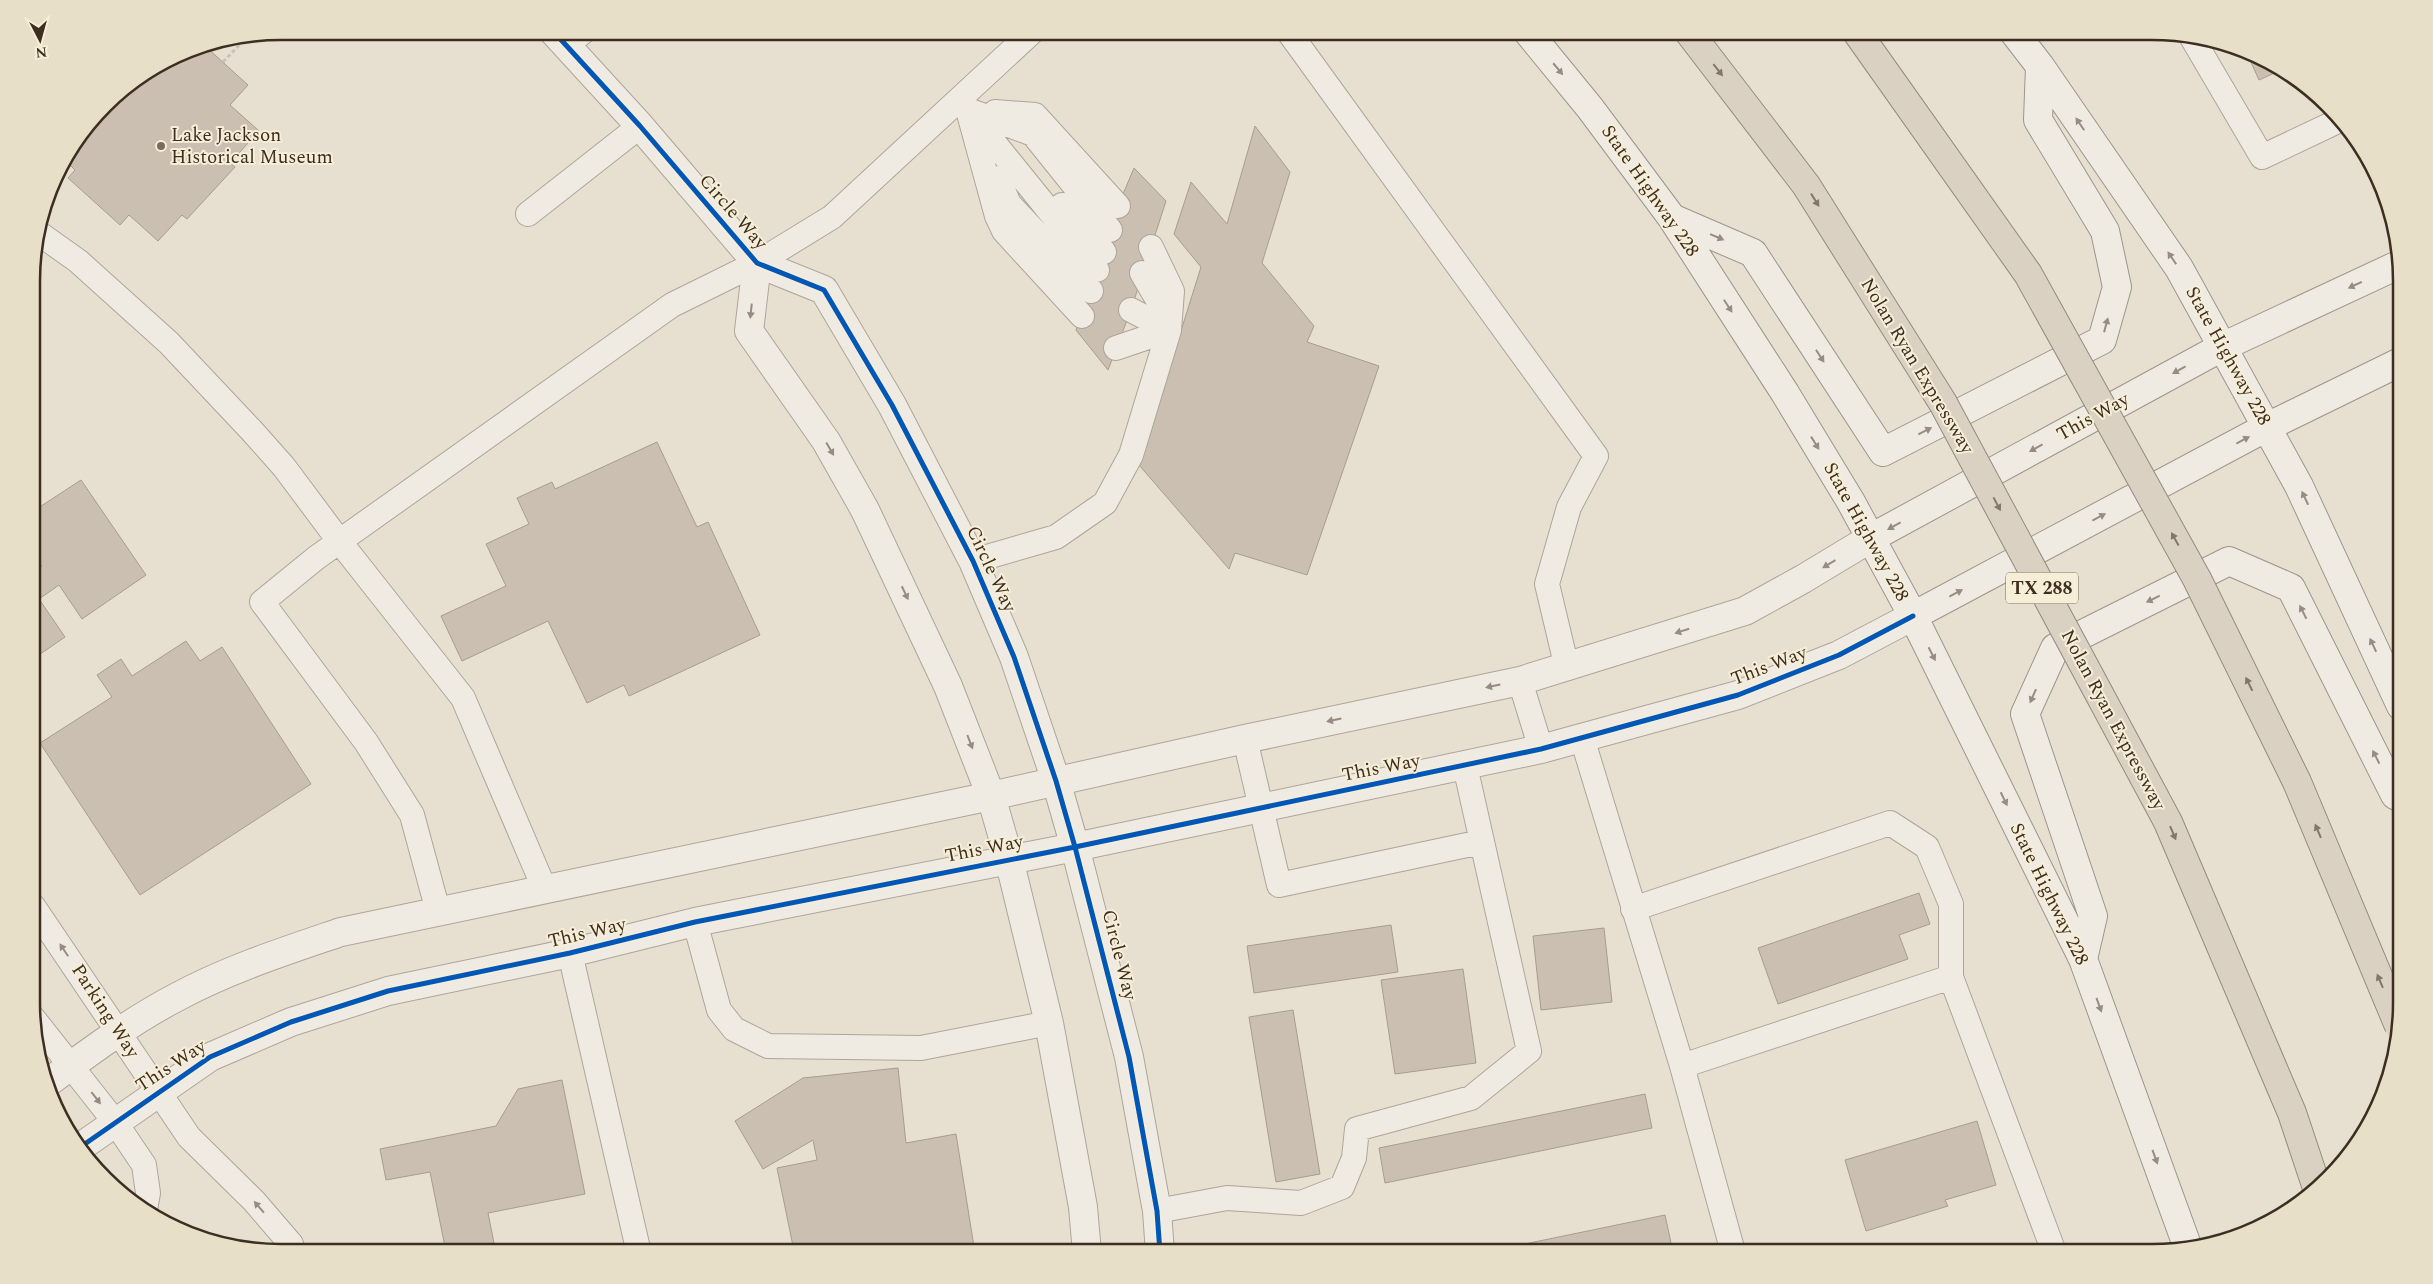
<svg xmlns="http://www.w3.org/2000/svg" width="2433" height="1284" font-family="Spectral,serif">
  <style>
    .building { fill: #cbbfb2; stroke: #a89c90 }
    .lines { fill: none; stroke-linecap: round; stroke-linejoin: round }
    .service-casing { stroke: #ada599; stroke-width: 26 }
    .tertiary-casing { stroke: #ada599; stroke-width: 30 }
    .secondary-casing { stroke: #9c958a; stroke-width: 30 }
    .path { stroke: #c8c2b9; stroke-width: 3; stroke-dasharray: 4 2.5; stroke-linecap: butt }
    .service { stroke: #efebe3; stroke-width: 24 }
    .tertiary { stroke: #efebe3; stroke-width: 28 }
    .secondary { stroke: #efebe3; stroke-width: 28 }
    .motorway-bridge-casing { stroke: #928b80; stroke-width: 30; stroke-linecap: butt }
    .motorway-bridge { stroke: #dad1c2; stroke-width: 28 }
    .cycleway-casing { stroke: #f7eed8; stroke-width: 8 }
    .cycleway { stroke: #0057b8; stroke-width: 5 }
    .oneway { fill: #968c82 }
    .oneway2 { fill: #847769 }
    .poi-dot { fill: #786c5e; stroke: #f7eed8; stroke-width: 2 }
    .labels { text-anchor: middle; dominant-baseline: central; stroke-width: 4; stroke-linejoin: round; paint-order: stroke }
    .shield { fill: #f7eed8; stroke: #756857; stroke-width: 1 }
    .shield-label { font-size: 18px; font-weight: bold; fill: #3d2e20 }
    .poi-label { font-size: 19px; fill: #3d2e20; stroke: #f7eed8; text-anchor: start }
    .street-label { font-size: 19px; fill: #3d2e20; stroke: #f7eed8 }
    .rim { fill: none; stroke: #3d2e20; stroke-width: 2.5 }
  </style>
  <rect width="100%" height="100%" fill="#e7e0d1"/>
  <path class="building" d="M205 46 248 85 230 105 259 131 230 163 235 167 187 219 182 215 158 241 129 215 120 225 68 178 75 170 65 160 116 93 186 50Z
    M2246 51 2263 57 2281 70 2259 80Z
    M1255 126 1290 172 1262 263 1314 326 1307 342 1379 366 1307 575 1235 553 1229 569 1139 465 1201 267 1174 234 1191 182 1227 224Z
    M1134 168 1166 201 1131 310 1108 370 1076 330 1082 316 1118 206Z
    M657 442 697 527 708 522 760 635 629 696 624 685 587 703 548 621 462 661 441 616 506 586 486 544 529 524 517 498 552 482 555 489Z
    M81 480 146 575 82 619 59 585 39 599 65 637 33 659 32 572 42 566 32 552V512Z
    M186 641 200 661 222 647 311 784 140 895 40 743 112 697 97 675 121 659 132 676Z
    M1919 893 1930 924 1899 935 1908 959 1778 1004 1758 948Z
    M1391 925 1398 972 1254 993 1247 946Z
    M1604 928 1612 1002 1541 1010 1533 936Z
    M1463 969 1476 1063 1395 1074 1381 980Z
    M1293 1010 1320 1174 1276 1182 1249 1017Z
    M898 1068 906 1143 956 1134 975 1253H733L793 1246 777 1168 817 1160 813 1140 763 1169 735 1121 803 1078Z
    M562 1080 585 1194 488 1213 494 1243 446 1252 430 1172 386 1180 380 1149 496 1126 518 1089Z
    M1645 1094 1652 1128 1385 1183 1379 1148Z
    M1977 1121 1996 1185 1945 1200 1948 1206 1866 1231 1845 1160Z
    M1665 1215 1673 1252H1486Z"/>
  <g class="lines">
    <g class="service-casing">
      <path id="service" d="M1288 31 1596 456 1569 507 1547 584 1567 668
        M2191 36 2262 157 2340 120
        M567 45 584 31
        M968 110 997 216 1004 231 1082 316
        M968 110 1033 134 1110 230
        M995 112 1035 115 1118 206
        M975 119 1097 270
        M998 178 1009 204 1091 291
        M1062 205 1104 252
        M528 214 640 126
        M40 234 78 261 169 343 252 431 284 467 340 542 463 698 545 890
        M1142 273 1159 302 1167 324
        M1131 310 1169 330
        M1116 348 1169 330
        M973 561 1056 537 1105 503 1131 455 1169 330 1172 291 1151 247
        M1520 681 1541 749
        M1582 738 1682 1066 1951 977V904L1927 847 1890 823 1633 909
        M1245 739 1279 885 1481 842
        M33 906 189 1137 254 1201 291 1244 293 1253
        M438 911 412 815 366 742 262 602 316 558 672 305 757 263 832 217 1033 31
        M695 922 719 1010 734 1029 768 1046 921 1048 1049 1023
        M570 953 639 1253
        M1951 977 2054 1252
        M33 1018 115 1122 144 1165 148 1193 145 1210
        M1682 1066 1733 1252
        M1157 1211 1227 1198 1301 1203 1342 1187 1354 1158 1357 1129 1471 1098 1529 1051 1465 766"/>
    </g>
    <g class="tertiary-casing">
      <path id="tertiary" d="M553 31 640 126 757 263 824 290 892 405 973 561 1014 657 1056 781 1075 847 1129 1057 1157 1211 1160 1253
        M757 263 749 331 826 441 865 510 948 686 991 796 1009 859 1049 1023 1083 1207 1087 1253
        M46 1084C88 1053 131 1021 177 997 229 969 285 951 341 932L991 796 1245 739 1520 681 1745 611 1803 579 1871 538
        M79 1148 210 1057 291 1022 388 991 570 953 695 922 1075 847 1541 749 1738 695 1839 655 1913 616"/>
    </g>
    <g class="secondary-casing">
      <path id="secondary" d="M1527 31 1590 108 1672 218 1785 393 1851 502 1913 616 2083 959 2188 1248
        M2013 31 2040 66 2179 268 2299 486 2401 706
        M1672 218 1753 253 1883 452 2102 340 2117 287 2105 231 2038 120 2040 66
        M1871 538 2222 347 2400 264
        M1913 616 2267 427 2400 362
        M2083 959 2093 916 2025 714 2055 648 2229 561 2291 588 2395 795 2401 798"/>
    </g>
    <path class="path" d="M223 62 246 38"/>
    <use href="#service" class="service"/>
    <use href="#tertiary" class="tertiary"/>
    <use href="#secondary" class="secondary"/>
    <g class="motorway-bridge-casing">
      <path id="motorway-bridge" d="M1688 31 1806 185 1943 403 2168 822 2292 1113 2317 1188
        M1856 31 2028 274 2197 579 2297 782 2399 1026"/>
    </g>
    <use href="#motorway-bridge" class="motorway-bridge"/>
    <g class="cycleway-casing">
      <path id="cycleway" d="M553 31 640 126 757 263 824 290 892 405 973 561 1014 657 1056 781 1075 847 1129 1057 1157 1211 1160 1253
        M79 1148 210 1057 291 1022 388 991 570 953 695 922 1075 847 1541 749 1738 695 1839 655 1913 616"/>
    </g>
    <use href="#cycleway" class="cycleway"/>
  </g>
  <defs><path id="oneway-solid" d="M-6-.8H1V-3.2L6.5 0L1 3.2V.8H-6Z" transform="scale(1.25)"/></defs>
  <g class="oneway">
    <use href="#oneway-solid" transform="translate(1558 69) rotate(50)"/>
    <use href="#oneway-solid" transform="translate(2080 124) rotate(-124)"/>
    <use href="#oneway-solid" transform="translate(1717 237) rotate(23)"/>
    <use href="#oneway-solid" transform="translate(2172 258) rotate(-124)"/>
    <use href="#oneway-solid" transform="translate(2355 285) rotate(155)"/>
    <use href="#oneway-solid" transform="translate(1728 306) rotate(57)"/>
    <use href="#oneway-solid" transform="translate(751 311) rotate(96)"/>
    <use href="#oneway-solid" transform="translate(2106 325) rotate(-75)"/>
    <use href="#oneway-solid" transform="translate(1820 356) rotate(57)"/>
    <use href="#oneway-solid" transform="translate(2179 370) rotate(151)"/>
    <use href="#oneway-solid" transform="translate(1925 431) rotate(-27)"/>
    <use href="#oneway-solid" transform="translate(2243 440) rotate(-28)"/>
    <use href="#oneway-solid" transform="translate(1815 443) rotate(58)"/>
    <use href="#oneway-solid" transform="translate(2036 448) rotate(151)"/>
    <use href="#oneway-solid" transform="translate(830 449) rotate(60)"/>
    <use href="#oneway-solid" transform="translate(2305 498) rotate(-115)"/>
    <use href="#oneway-solid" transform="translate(2099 517) rotate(-28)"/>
    <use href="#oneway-solid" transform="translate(1894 526) rotate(151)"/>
    <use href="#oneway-solid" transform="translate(1829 564) rotate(149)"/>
    <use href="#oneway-solid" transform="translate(905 593) rotate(65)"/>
    <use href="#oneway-solid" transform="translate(1956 593) rotate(-28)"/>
    <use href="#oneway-solid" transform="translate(2153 599) rotate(154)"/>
    <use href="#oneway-solid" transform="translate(2303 612) rotate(-117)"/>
    <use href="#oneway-solid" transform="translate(1682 631) rotate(162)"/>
    <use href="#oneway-solid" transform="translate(2373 645) rotate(-115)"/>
    <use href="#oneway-solid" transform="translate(1932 654) rotate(63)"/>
    <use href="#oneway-solid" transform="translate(1493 686) rotate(168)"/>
    <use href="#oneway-solid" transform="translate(2033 696) rotate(114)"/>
    <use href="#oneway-solid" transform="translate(1334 720) rotate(168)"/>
    <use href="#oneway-solid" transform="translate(970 742) rotate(69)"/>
    <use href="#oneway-solid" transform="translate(2376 757) rotate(-117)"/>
    <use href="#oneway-solid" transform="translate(2004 799) rotate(64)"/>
    <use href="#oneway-solid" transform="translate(64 950) rotate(-124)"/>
    <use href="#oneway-solid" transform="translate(2099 1005) rotate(70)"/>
    <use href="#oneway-solid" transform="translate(96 1098) rotate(52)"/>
    <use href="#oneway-solid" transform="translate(2155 1157) rotate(70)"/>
    <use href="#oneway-solid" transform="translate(259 1207) rotate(-131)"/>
  </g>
  <g class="oneway2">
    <use href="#oneway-solid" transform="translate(1718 70) rotate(52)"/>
    <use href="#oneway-solid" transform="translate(1815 200) rotate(58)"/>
    <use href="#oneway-solid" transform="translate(1997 504) rotate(62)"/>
    <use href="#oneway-solid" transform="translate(2175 539) rotate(-119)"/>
    <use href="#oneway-solid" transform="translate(2249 684) rotate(-116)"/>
    <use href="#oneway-solid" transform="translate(2318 831) rotate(-113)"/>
    <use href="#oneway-solid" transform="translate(2173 833) rotate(67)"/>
    <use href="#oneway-solid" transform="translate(2380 981) rotate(-113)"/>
  </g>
  <circle class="poi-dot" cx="161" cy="146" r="5"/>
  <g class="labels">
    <rect class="shield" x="2006" y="572.5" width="72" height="31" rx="4"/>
    <g class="shield-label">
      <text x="2042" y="588">TX 288</text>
    </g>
    <g class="poi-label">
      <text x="171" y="135">Lake Jackson<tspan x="171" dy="22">Historical Museum</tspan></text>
    </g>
    <g class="street-label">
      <text transform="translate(1650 191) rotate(55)">State Highway 228</text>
      <text transform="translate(733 212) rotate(49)">Circle Way</text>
      <text transform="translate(2228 356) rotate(61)">State Highway 228</text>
      <text transform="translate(1917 366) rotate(59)">Nolan Ryan Expressway</text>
      <text transform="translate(2093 417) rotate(-29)">This Way</text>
      <text transform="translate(1866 532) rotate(61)">State Highway 228</text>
      <text transform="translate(991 569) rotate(65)">Circle Way</text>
      <text transform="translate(1769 666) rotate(-21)">This Way</text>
      <text transform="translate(2113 720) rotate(62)">Nolan Ryan Expressway</text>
      <text transform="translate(1381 768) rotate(-11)">This Way</text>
      <text transform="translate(984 849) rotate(-11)">This Way</text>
      <text transform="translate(2049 894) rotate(64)">State Highway 228</text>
      <text transform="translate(587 933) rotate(-13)">This Way</text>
      <text transform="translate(1119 955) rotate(76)">Circle Way</text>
      <text transform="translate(105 1011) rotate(57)">Parking Way</text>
      <text transform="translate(171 1066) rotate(-33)">This Way</text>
    </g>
  </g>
  <path d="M0 0H2433V1284H0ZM281 40H2152A241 241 0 0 1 2393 281V1003A241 241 0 0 1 2152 1244H281A241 241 0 0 1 40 1003V281A241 241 0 0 1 281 40Z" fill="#e8dfc9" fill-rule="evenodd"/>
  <path class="rim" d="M281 40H2152A241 241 0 0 1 2393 281V1003A241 241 0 0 1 2152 1244H281A241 241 0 0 1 40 1003V281A241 241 0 0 1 281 40Z"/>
  <g transform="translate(40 40) rotate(174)" stroke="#f7eed8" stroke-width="4" paint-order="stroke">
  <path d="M0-4L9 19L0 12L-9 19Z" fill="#3d2e20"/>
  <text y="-8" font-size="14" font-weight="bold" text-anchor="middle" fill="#3d2e20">N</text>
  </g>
</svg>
